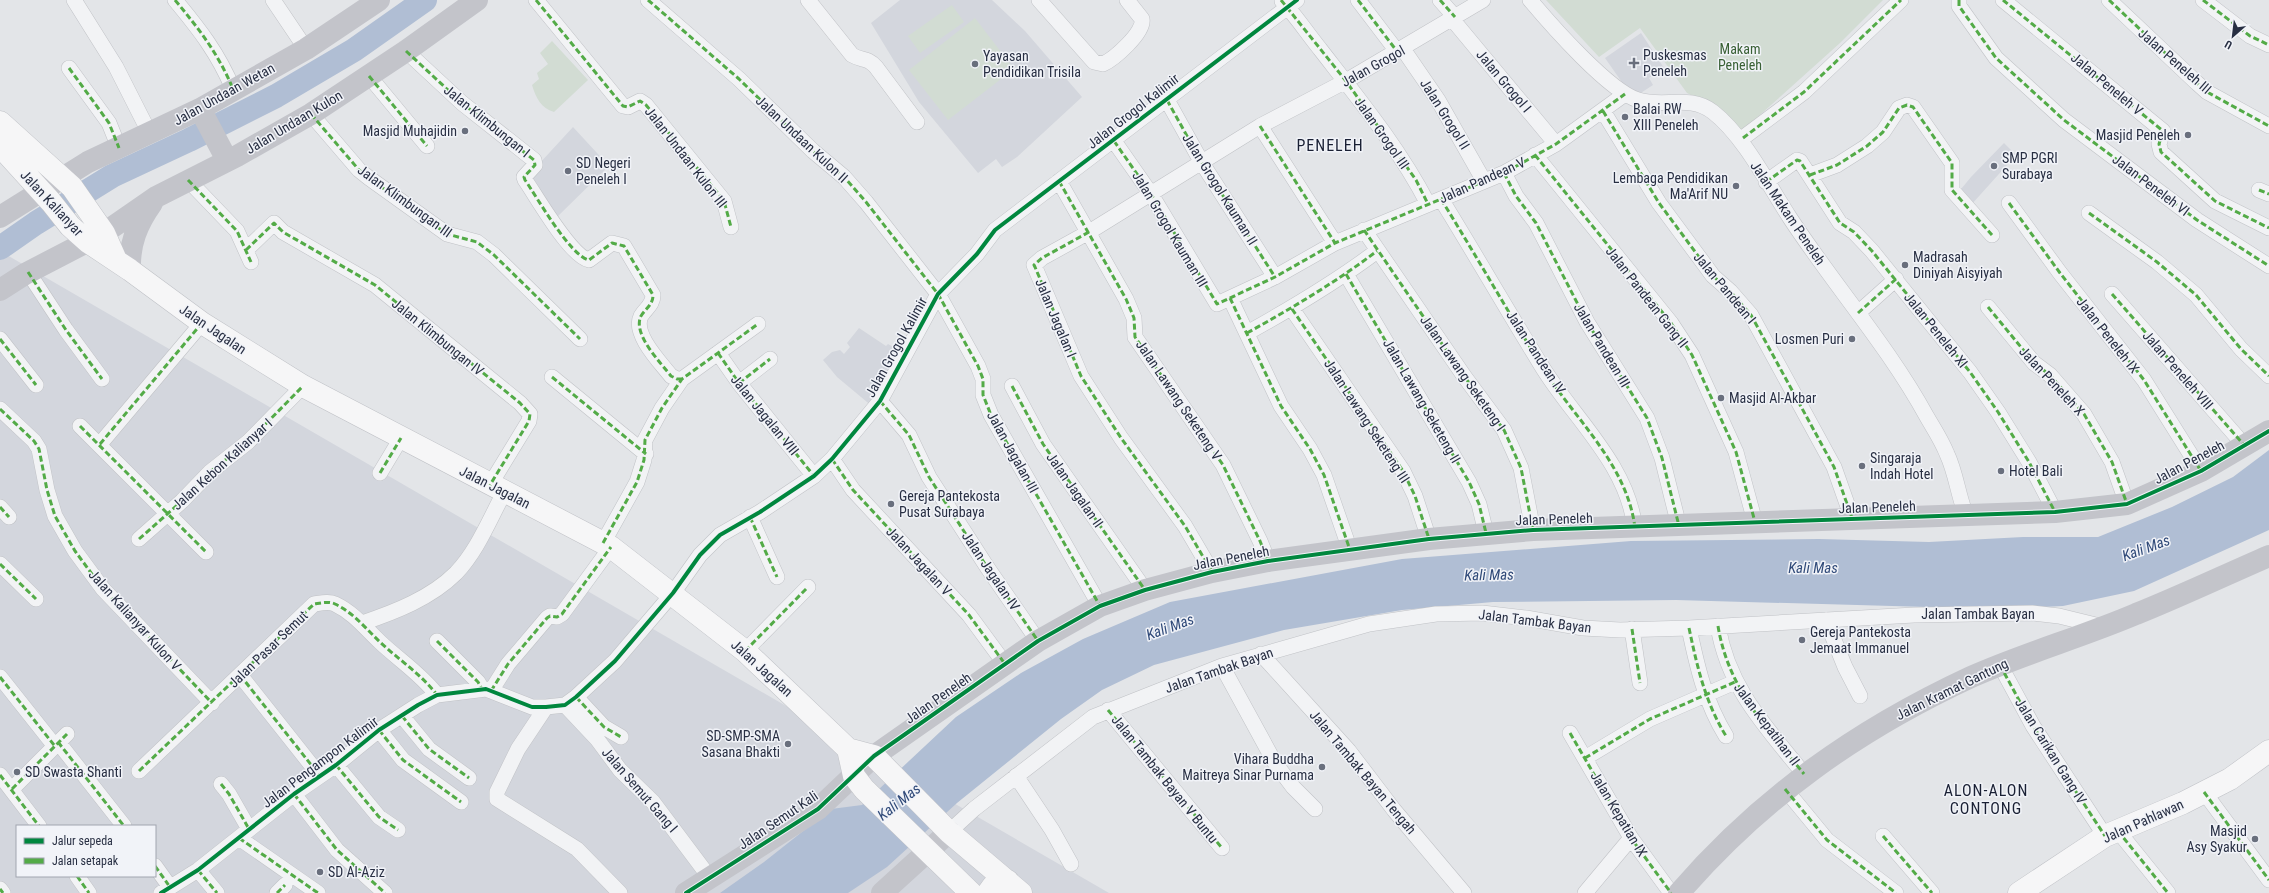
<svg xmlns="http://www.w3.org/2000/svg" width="2269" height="893" font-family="'Roboto Condensed',sans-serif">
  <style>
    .built { fill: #d3d6dd; fill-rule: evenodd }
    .green { fill: #d2dcd3 }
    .water { fill: #b0bed4 }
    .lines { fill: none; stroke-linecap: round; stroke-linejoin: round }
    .river { stroke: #b0bed4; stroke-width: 24 }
    .street-casing { stroke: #c0c2c6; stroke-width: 16 }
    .primary-casing { stroke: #bfc1c6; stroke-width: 23 }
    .street { stroke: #f2f3f5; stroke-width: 15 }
    .secondary { stroke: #c3c4ca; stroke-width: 22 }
    .primary { stroke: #f6f6f7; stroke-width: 22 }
    .quiet { stroke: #53ab47; stroke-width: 3; stroke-dasharray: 6 3; stroke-linecap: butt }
    .cycleway-casing { stroke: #f1f3f8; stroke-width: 6 }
    .cycleway { stroke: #00873e; stroke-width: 4 }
    .poi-dot { fill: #696f7d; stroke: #f1f3f8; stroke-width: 1.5 }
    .labels { text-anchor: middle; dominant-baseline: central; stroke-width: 3; stroke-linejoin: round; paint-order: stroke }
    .park-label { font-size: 14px; fill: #396035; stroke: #f1f3f8 }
    .poi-label { font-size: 14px; fill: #282f43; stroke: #f1f3f8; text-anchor: start }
    .street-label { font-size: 14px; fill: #282f43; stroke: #f1f3f8 }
    .water-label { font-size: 15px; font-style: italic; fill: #304a79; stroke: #f1f3f8 }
    .quarter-label { font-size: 16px; letter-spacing: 1px; fill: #1a2034; stroke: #f1f3f8 }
  </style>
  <rect width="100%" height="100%" fill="#e3e5e8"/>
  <path class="built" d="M900 0H992L1025 31 1082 97 1017 157 1002 167 996 159 978 173 919 102 871 23Z
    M1641 33 1664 68 1649 78 1653 85 1633 98 1605 58Z
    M573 127 609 166 556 218 527 177Z
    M2004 143 2016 155 1971 205 1957 194 1971 177Z
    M0 251 1109 893H0ZM17 826H155V876H17Z
    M859 328 886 346 888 344 902 352 873 407 837 377 823 360 832 352 840 350 844 354 850 347 847 343Z"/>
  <path class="green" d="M1546 0H1883L1840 43 1741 132 1716 108 1687 93 1640 28 1599 57Z
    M952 5 964 22 920 53 908 36Z
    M975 18 1014 69 948 120 909 70Z
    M552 41 588 80 554 112C541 108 536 98 532 85L539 79 537 73 548 64 540 53Z"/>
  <path class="water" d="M2269 450V530L2134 591 2063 606 1998 609 1676 600 1493 602 1402 610 1284 630 1154 665 1102 690 1061 719 957 803 887 867 848 893H720L764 862 831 809 862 805 956 717 1021 673 1083 639 1170 602 1402 559 1631 541 1819 539 1929 542 2023 537H2098L2172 507 2233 477Z"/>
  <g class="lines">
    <path class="river" d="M0 248 36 223 112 176 189 140 276 96 354 50 425 0"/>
    <g class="street-casing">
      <path id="street" d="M74 0 116 67 150 134
        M175 0C199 29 218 53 233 89
        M273 0 306 49
        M536 0 623 106 628 107 640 101 646 105 724 201 731 227
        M648 0 739 79 813 151 844 177 866 202 938 294 978 366 983 379V395L991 415 1100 606
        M808 0 852 55C862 61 867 57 876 67L917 122
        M1039 0 1094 62 1103 64C1114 59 1145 32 1142 19L1127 0
        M1358 0 1396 50
        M1440 0 1455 17
        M1530 0C1551 25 1609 91 1638 100 1664 108 1690 94 1713 112 1744 136 1769 186 1790 218 1834 285 1888 346 1927 417 1934 429 1942 441 1947 454 1956 473 1958 495 1966 515
        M1959 0V6L1996 58 2064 120 2197 220 2269 266
        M2003 0 2163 131 2159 144 2161 152 2215 201 2269 228
        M2109 0 2197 83 2207 92 2269 126
        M2203 0 2250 36 2269 45
        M1282 1C1296 16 1307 33 1320 49 1358 98 1399 148 1428 204
        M1452 19 1556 144
        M1403 49 1438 100 1484 181
        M406 51 462 103 534 160 535 165 524 177 525 180C537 197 570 256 589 260L612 243 624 246 653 295C653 305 646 308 641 316 632 334 661 363 671 376L677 379H682
        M69 68 109 123 119 148
        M369 76 427 146
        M1167 100 1202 163 1275 277
        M1603 111 1659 203 1713 276 1730 291 1751 315 1834 467 1852 518
        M311 114 359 170 369 178 447 234 477 242 494 255 580 339
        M1260 126 1335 243
        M1740 140 1804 92 1901 0
        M1114 141 1151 194 1217 304 1275 277 1335 243 1504 173 1556 144 1625 94
        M1535 155 1671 323 1692 355 1736 452 1755 522
        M1504 173 1516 196 1536 223 1587 322 1647 418 1662 458 1679 526
        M1810 175 1837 165 1867 146 1883 132 1899 108 1907 105 1913 107 1952 163V190L1992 235
        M188 180 237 231 251 262
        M1059 181 1126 299 1134 318 1135 337 1223 465 1260 541 1268 561
        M1766 182 1797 160 1800 161 1840 223 1854 232 1872 251 1970 372 1998 412 2029 462 2055 512
        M2259 190 2269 194
        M1441 199C1475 254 1507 310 1541 365 1573 418 1627 463 1635 528
        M2009 203 2060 273 2144 380 2201 471
        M2089 213 2157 262 2196 295 2241 349 2269 376
        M1364 230 1464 376 1504 430 1521 468 1533 530
        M246 250 274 223 283 232 375 285 520 403 530 414 529 421 490 485
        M28 272 66 330 102 379
        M1346 274 1469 482 1479 504 1486 533
        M2112 294 2244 445
        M1230 298 1281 406 1310 449 1324 475 1350 550
        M1988 307 2034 363 2050 375 2084 414 2112 462 2127 504
        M1292 309 1403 471 1415 496 1429 539
        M1858 313 1896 279
        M1247 333C1292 308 1336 282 1377 251
        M0 339 36 385
        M718 353 739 383 814 476
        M552 377 646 454
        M739 383 770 359
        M1012 386 1043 444 1145 590
        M880 401 909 435 929 477 987 567 1038 641
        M0 409 34 441 39 449 47 490 55 516 75 551 103 589 212 703
        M80 426 206 552
        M100 444 202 323
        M832 459 853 490 969 615 1005 664
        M380 473 401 438
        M0 507 9 517
        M750 517 777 577
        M139 539 182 501 210 472 248 442 303 386
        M603 543 637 482 644 460 645 440 662 408 682 379 758 324
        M0 564 36 599
        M1212 572 1185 526 1121 438 1081 376 1034 265 1042 258 1089 232 1260 126 1346 81 1483 0
        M1826 620 1845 667 1860 696
        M362 623C395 612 431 598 456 573 478 550 490 518 505 491
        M1718 626C1728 688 1766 727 1804 774
        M1689 628C1697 666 1705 702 1726 736
        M1632 629 1640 683
        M437 641 478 682 482 689
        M745 651 808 587
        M1261 654 1349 751 1394 810 1464 893
        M2000 665 2033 726 2105 836
        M1222 666 1275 763 1293 787 1315 809
        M240 675 320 776
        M0 677 54 745
        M491 691 508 664 547 618 550 616 557 617 562 614 611 547
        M576 697 604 727 621 737
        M565 705 597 739 620 770 653 802 710 878
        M546 707 518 749 497 792V799L577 849 620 893
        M1108 710 1222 848
        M402 716 429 749 469 778
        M379 730 403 760 461 802
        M1570 733 1631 838 1671 893
        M58 742 124 826
        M1585 758 1650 719 1735 682
        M336 765 379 817 398 830
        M139 771 314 604C321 603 329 601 335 604 354 613 366 629 380 642 399 660 421 674 437 695
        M0 775 39 826
        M1016 776 1052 830 1071 864
        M221 784 229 794 249 829
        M12 789 67 734
        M1785 789 1827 840 1896 893
        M2204 792 2269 880
        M294 794 337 850 385 893
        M2118 831 2168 893
        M949 832 974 809 1093 717 1222 666 1369 624 1436 614 1482 613 1526 618 1583 628 1620 630 1689 628 1914 615 2032 613 2059 616 2104 627
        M1883 836 1932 893
        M239 838 318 893
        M155 866 170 887
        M198 870 217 893
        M77 876 89 893
        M0 889 3 893
        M161 893 198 870 294 794 336 765 379 730 418 705 437 695 486 689 532 707H546L565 705 576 697 615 661 673 593 700 555 720 535 760 512 814 476 832 459 880 401 938 294 977 254 995 230 1297 0
        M277 893 285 885
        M1585 893 1631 838"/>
    </g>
    <g class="primary-casing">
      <path id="primary" d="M0 122 72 187 104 233 116 260
        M0 146 51 202 70 226 88 242 130 270 202 323 303 386 611 547 745 651 848 749 874 756 949 832 1021 893
        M848 749 854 776 864 789 971 893
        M988 893 993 886 1008 881
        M2019 893 2105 836 2183 803 2230 779 2269 751"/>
    </g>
    <use href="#street" class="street"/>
    <path class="secondary" d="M200 109 227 160
      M0 217 88 162 200 109 306 49 379 0
      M130 270C129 244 137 224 152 203
      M0 290 25 274 104 233 156 197 237 156 311 114 406 51 477 0
      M686 893 818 809 874 756 1038 641 1100 606 1145 590 1212 572 1268 561 1429 539 1533 530 2055 512 2127 504 2201 471 2269 431
      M882 893 949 832
      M1679 893C1761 798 1857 730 1971 677 2025 653 2082 637 2136 614 2181 596 2225 575 2269 556"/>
    <use href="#primary" class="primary"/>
    <path class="quiet" d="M175 0C199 29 218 53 233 89
      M536 0 623 106 628 107 640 101 646 105 724 201 731 227
      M648 0 739 79 813 151 844 177 866 202 938 294 978 366 983 379V395L991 415 1100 606
      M1281 0 1346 81 1416 180 1428 204
      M1358 0 1396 50
      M1440 0 1455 17
      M1959 0V6L1996 58 2064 120 2197 220 2269 266
      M2003 0 2163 131 2159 144 2161 152 2215 201 2269 228
      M2109 0 2197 83 2207 92 2269 126
      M2203 0 2250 36 2269 45
      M406 51 462 103 534 160 535 165 524 177 525 180C537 197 570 256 589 260L612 243 624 246 653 295C653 305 646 308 641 316 632 334 661 363 671 376L677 379H682
      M69 68 109 123 119 148
      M369 76 427 146
      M1167 100 1202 163 1275 277
      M1603 111 1659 203 1713 276 1730 291 1751 315 1834 467 1852 518
      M311 114 359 170 369 178 447 234 477 242 494 255 580 339
      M1260 126 1335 243
      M1743 138 1804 92 1901 0
      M1114 141 1151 194 1217 304 1275 277 1335 243 1504 173 1556 144 1625 94
      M1535 155 1671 323 1692 355 1736 452 1755 522
      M1504 173 1516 196 1536 223 1587 322 1647 418 1662 458 1679 526
      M1810 175 1837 165 1867 146 1883 132 1899 108 1907 105 1913 107 1952 163V190L1992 235
      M188 180 237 231 251 262
      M1059 181 1126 299 1134 318 1135 337 1223 465 1260 541 1268 561
      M1766 182 1797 160 1800 161 1840 223 1854 232 1872 251 1970 372 1998 412 2029 462 2055 512
      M2259 190 2269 194
      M1441 199C1475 254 1507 310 1541 365 1573 418 1627 463 1635 528
      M2009 203 2060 273 2144 380 2201 471
      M2089 213 2157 262 2196 295 2241 349 2269 376
      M1364 230 1464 376 1504 430 1521 468 1533 530
      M1089 232 1042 258 1034 265 1035 267 1081 376 1121 438 1185 526 1212 572
      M246 250 274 223 283 232 375 285 520 403 530 414 529 421 490 485
      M28 272 66 330 102 379
      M1346 274 1469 482 1479 504 1486 533
      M2112 294 2244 445
      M1230 298 1281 406 1310 449 1324 475 1350 550
      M1988 307 2034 363 2050 375 2084 414 2112 462 2127 504
      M1292 309 1403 471 1415 496 1429 539
      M1858 313 1896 279
      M1247 333C1292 308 1336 282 1377 251
      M0 339 36 385
      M718 353 739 383 814 476
      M552 377 646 454
      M739 383 770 359
      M1012 386 1043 444 1145 590
      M880 401 909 435 929 477 987 567 1038 641
      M0 409 34 441 39 449 47 490 55 516 75 551 103 589 212 703
      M80 426 206 552
      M100 444 202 323
      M832 459 853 490 969 615 1005 664
      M380 473 401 438
      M0 507 9 517
      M750 517 777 577
      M139 539 182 501 210 472 248 442 303 386
      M603 543 637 482 644 460 645 440 662 408 682 379 758 324
      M0 564 36 599
      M1718 626C1728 688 1766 727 1804 774
      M1689 628C1697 666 1705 702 1726 736
      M1632 629 1640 683
      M437 641 478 682 482 689
      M745 651 808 587
      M2000 665 2033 726 2105 836
      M240 675 320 776
      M0 677 54 745
      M491 691 508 664 547 618 550 616 557 617 562 614 611 547
      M576 697 604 727 621 737
      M1108 710 1222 848
      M402 716 429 749 469 778
      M379 730 403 760 461 802
      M1570 733 1631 838 1671 893
      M58 742 124 826
      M1585 758 1650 719 1735 682
      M336 765 379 817 398 830
      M139 771 314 604C321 603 329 601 335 604 354 613 366 629 380 642 399 660 421 674 437 695
      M0 775 39 826
      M221 784 229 794 249 829
      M12 789 67 734
      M1785 789 1827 840 1896 893
      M2204 792 2269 880
      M294 794 337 850 385 893
      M2118 831 2168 893
      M1883 836 1932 893
      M239 838 318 893
      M155 866 170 887
      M198 870 217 893
      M77 876 89 893
      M0 889 3 893
      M277 893 285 885"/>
    <g class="cycleway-casing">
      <path id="cycleway" d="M161 893 198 870 294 794 336 765 379 730 418 705 437 695 486 689 532 707H546L565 705 576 697 615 661 673 593 700 555 720 535 760 512 814 476 832 459 880 401 938 294 977 254 995 230 1297 0
        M686 893 818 809 874 756 1038 641 1100 606 1145 590 1212 572 1268 561 1429 539 1533 530 2055 512 2127 504 2201 471 2269 431"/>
    </g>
    <use href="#cycleway" class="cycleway"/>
  </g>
  <g class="poi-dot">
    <path d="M1632 57h4v4h4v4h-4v4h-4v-4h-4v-4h4z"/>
    <circle cx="975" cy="64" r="4"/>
    <circle cx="1625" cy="117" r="4"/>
    <circle cx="465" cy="131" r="4"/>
    <circle cx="2188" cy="135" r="4"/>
    <circle cx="1994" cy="166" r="4"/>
    <circle cx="568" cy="171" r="4"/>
    <circle cx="1736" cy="186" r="4"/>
    <circle cx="1905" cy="265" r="4"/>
    <circle cx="1852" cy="339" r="4"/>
    <circle cx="1721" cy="398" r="4"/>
    <circle cx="1862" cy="466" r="4"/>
    <circle cx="2001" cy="471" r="4"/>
    <circle cx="891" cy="504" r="4"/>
    <circle cx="1802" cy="640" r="4"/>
    <circle cx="788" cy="744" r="4"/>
    <circle cx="1322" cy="767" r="4"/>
    <circle cx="17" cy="772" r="4"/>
    <circle cx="2255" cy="839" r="4"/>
    <circle cx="320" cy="872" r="4"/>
  </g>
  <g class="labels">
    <g class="park-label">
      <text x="1740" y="49">Makam<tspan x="1740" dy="16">Peneleh</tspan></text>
    </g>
    <g class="poi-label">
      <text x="1643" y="55">Puskesmas<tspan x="1643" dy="16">Peneleh</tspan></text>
      <text x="983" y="56">Yayasan<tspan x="983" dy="16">Pendidikan Trisila</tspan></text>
      <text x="1633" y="109">Balai RW<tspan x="1633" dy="16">XIII Peneleh</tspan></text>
      <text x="457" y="131" text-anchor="end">Masjid Muhajidin</text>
      <text x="2180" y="135" text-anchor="end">Masjid Peneleh</text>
      <text x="2002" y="158">SMP PGRI<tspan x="2002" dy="16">Surabaya</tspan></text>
      <text x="576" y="163">SD Negeri<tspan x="576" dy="16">Peneleh I</tspan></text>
      <text x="1728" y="178" text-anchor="end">Lembaga Pendidikan<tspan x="1728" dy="16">Ma'Arif NU</tspan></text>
      <text x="1913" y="257">Madrasah<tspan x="1913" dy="16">Diniyah Aisyiyah</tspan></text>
      <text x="1844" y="339" text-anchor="end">Losmen Puri</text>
      <text x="1729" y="398">Masjid Al-Akbar</text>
      <text x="1870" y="458">Singaraja<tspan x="1870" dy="16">Indah Hotel</tspan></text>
      <text x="2009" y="471">Hotel Bali</text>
      <text x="899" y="496">Gereja Pantekosta<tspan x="899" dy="16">Pusat Surabaya</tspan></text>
      <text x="1810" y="632">Gereja Pantekosta<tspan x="1810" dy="16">Jemaat Immanuel</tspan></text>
      <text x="780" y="736" text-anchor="end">SD-SMP-SMA<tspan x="780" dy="16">Sasana Bhakti</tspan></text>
      <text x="1314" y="759" text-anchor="end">Vihara Buddha<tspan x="1314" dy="16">Maitreya Sinar Purnama</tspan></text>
      <text x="25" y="772">SD Swasta Shanti</text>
      <text x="2247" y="831" text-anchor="end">Masjid<tspan x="2247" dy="16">Asy Syakur</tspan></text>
      <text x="328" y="872">SD Al-Aziz</text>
    </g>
    <g class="street-label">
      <text transform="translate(2175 61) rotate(41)">Jalan Peneleh III</text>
      <text transform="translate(1373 66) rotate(-29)">Jalan Grogol</text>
      <text transform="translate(1504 81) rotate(50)">Jalan Grogol I</text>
      <text transform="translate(2107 84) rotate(40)">Jalan Peneleh V</text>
      <text transform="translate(224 94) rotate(-29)">Jalan Undaan Wetan</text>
      <text transform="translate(1133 111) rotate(-38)">Jalan Grogol Kalimir</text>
      <text transform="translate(1445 114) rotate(58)">Jalan Grogol II</text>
      <text transform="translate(487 121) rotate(39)">Jalan Klimbungan I</text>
      <text transform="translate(294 122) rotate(-31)">Jalan Undaan Kulon</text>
      <text transform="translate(1382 133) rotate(55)">Jalan Grogol III</text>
      <text transform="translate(802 139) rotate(43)">Jalan Undaan Kulon II</text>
      <text transform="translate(686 157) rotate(52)">Jalan Undaan Kulon III</text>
      <text transform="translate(1482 180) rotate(-24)">Jalan Pandean V</text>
      <text transform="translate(2151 185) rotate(37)">Jalan Peneleh VI</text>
      <text transform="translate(1220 189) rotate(58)">Jalan Grogol Kauman II</text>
      <text transform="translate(405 201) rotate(36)">Jalan Klimbungan III</text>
      <text transform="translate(52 203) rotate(47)">Jalan Kalianyar</text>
      <text transform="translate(1788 213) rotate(56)">Jalan Makam Peneleh</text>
      <text transform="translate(1170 229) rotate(59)">Jalan Grogol Kauman III</text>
      <text transform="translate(1725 288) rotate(50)">Jalan Pandean I</text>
      <text transform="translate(1647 297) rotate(52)">Jalan Pandean Gang II</text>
      <text transform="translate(1056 318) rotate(67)">Jalan Jagalan I</text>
      <text transform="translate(213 329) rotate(34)">Jalan Jagalan</text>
      <text transform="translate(1936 330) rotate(51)">Jalan Peneleh XI</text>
      <text transform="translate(2108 335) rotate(52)">Jalan Peneleh IX</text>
      <text transform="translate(438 337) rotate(39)">Jalan Klimbungan IV</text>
      <text transform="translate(1602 345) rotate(59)">Jalan Pandean III</text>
      <text transform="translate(896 347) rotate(-61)">Jalan Grogol Kalimir</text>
      <text transform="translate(1536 352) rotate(57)">Jalan Pandean IV</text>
      <text transform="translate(2178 370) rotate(49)">Jalan Peneleh VIII</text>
      <text transform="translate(1463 373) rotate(55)">Jalan Lawang Seketeng I</text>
      <text transform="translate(2052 381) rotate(47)">Jalan Peneleh X</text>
      <text transform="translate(1179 400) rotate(56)">Jalan Lawang Seketeng V</text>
      <text transform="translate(1422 401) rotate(60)">Jalan Lawang Seketeng II</text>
      <text transform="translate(765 415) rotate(51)">Jalan Jagalan VIII</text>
      <text transform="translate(1367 421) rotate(57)">Jalan Lawang Seketeng III</text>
      <text transform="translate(1013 452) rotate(61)">Jalan Jagalan III</text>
      <text transform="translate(2189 462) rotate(-28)">Jalan Peneleh</text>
      <text transform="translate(222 464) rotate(-42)">Jalan Kebon Kalianyar I</text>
      <text transform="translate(495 487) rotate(27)">Jalan Jagalan</text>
      <text transform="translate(1075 490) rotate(55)">Jalan Jagalan II</text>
      <text transform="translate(1877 507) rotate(-2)">Jalan Peneleh</text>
      <text transform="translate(1554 519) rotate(-2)">Jalan Peneleh</text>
      <text transform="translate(1231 558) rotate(-11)">Jalan Peneleh</text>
      <text transform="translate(919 561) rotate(47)">Jalan Jagalan V</text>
      <text transform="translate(991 571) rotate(56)">Jalan Jagalan IV</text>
      <text x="1978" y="614">Jalan Tambak Bayan</text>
      <text transform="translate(135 620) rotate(48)">Jalan Kalianyar Kulon V</text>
      <text transform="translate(1535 621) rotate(7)">Jalan Tambak Bayan</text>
      <text transform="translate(268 649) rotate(-44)">Jalan Pasar Semut</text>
      <text transform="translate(762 668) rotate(42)">Jalan Jagalan</text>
      <text transform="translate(1219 670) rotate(-19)">Jalan Tambak Bayan</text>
      <text transform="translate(1952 689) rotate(-26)">Jalan Kramat Gantung</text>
      <text transform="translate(938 698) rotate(-35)">Jalan Peneleh</text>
      <text transform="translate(1767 724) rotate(53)">Jalan Kepatihan II</text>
      <text transform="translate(2051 751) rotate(58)">Jalan Carikan Gang IV</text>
      <text transform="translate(320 762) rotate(-37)">Jalan Pengampon Kalimir</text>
      <text transform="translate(1363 772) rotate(50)">Jalan Tambak Bayan Tengah</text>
      <text transform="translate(1165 779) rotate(51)">Jalan Tambak Bayan V Buntu</text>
      <text transform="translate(640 790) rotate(49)">Jalan Semut Gang I</text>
      <text transform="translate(1619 814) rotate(59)">Jalan Kepatian IX</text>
      <text transform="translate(778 820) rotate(-34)">Jalan Semut Kali</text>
      <text transform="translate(2143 821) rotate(-24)">Jalan Pahlawan</text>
    </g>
    <g class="water-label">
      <text transform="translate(2146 548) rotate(-20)">Kali Mas</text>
      <text x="1813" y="568">Kali Mas</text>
      <text transform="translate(1489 575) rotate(-1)">Kali Mas</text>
      <text transform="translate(1170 627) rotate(-20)">Kali Mas</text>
      <text transform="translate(899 802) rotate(-38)">Kali Mas</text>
    </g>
    <g class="quarter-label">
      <text x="1330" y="145">PENELEH</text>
      <text x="1986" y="790">ALON-ALON<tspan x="1986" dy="18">CONTONG</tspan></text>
    </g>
  </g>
  <rect x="16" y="825" width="140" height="52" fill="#f1f3f8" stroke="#a1a5b0"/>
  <rect x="24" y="838" width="20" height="6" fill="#00873e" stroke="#a1a5b0"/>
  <text x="52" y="845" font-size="12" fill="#282f43">Jalur sepeda</text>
  <rect x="24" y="858" width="20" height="6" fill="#53ab47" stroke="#a1a5b0"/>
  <text x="52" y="865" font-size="12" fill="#282f43">Jalan setapak</text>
  <g transform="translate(2233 36) rotate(208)" stroke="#f1f3f8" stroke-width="3" paint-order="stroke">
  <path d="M0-3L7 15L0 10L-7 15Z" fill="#282f43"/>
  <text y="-6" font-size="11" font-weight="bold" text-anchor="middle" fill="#282f43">U</text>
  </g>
</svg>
